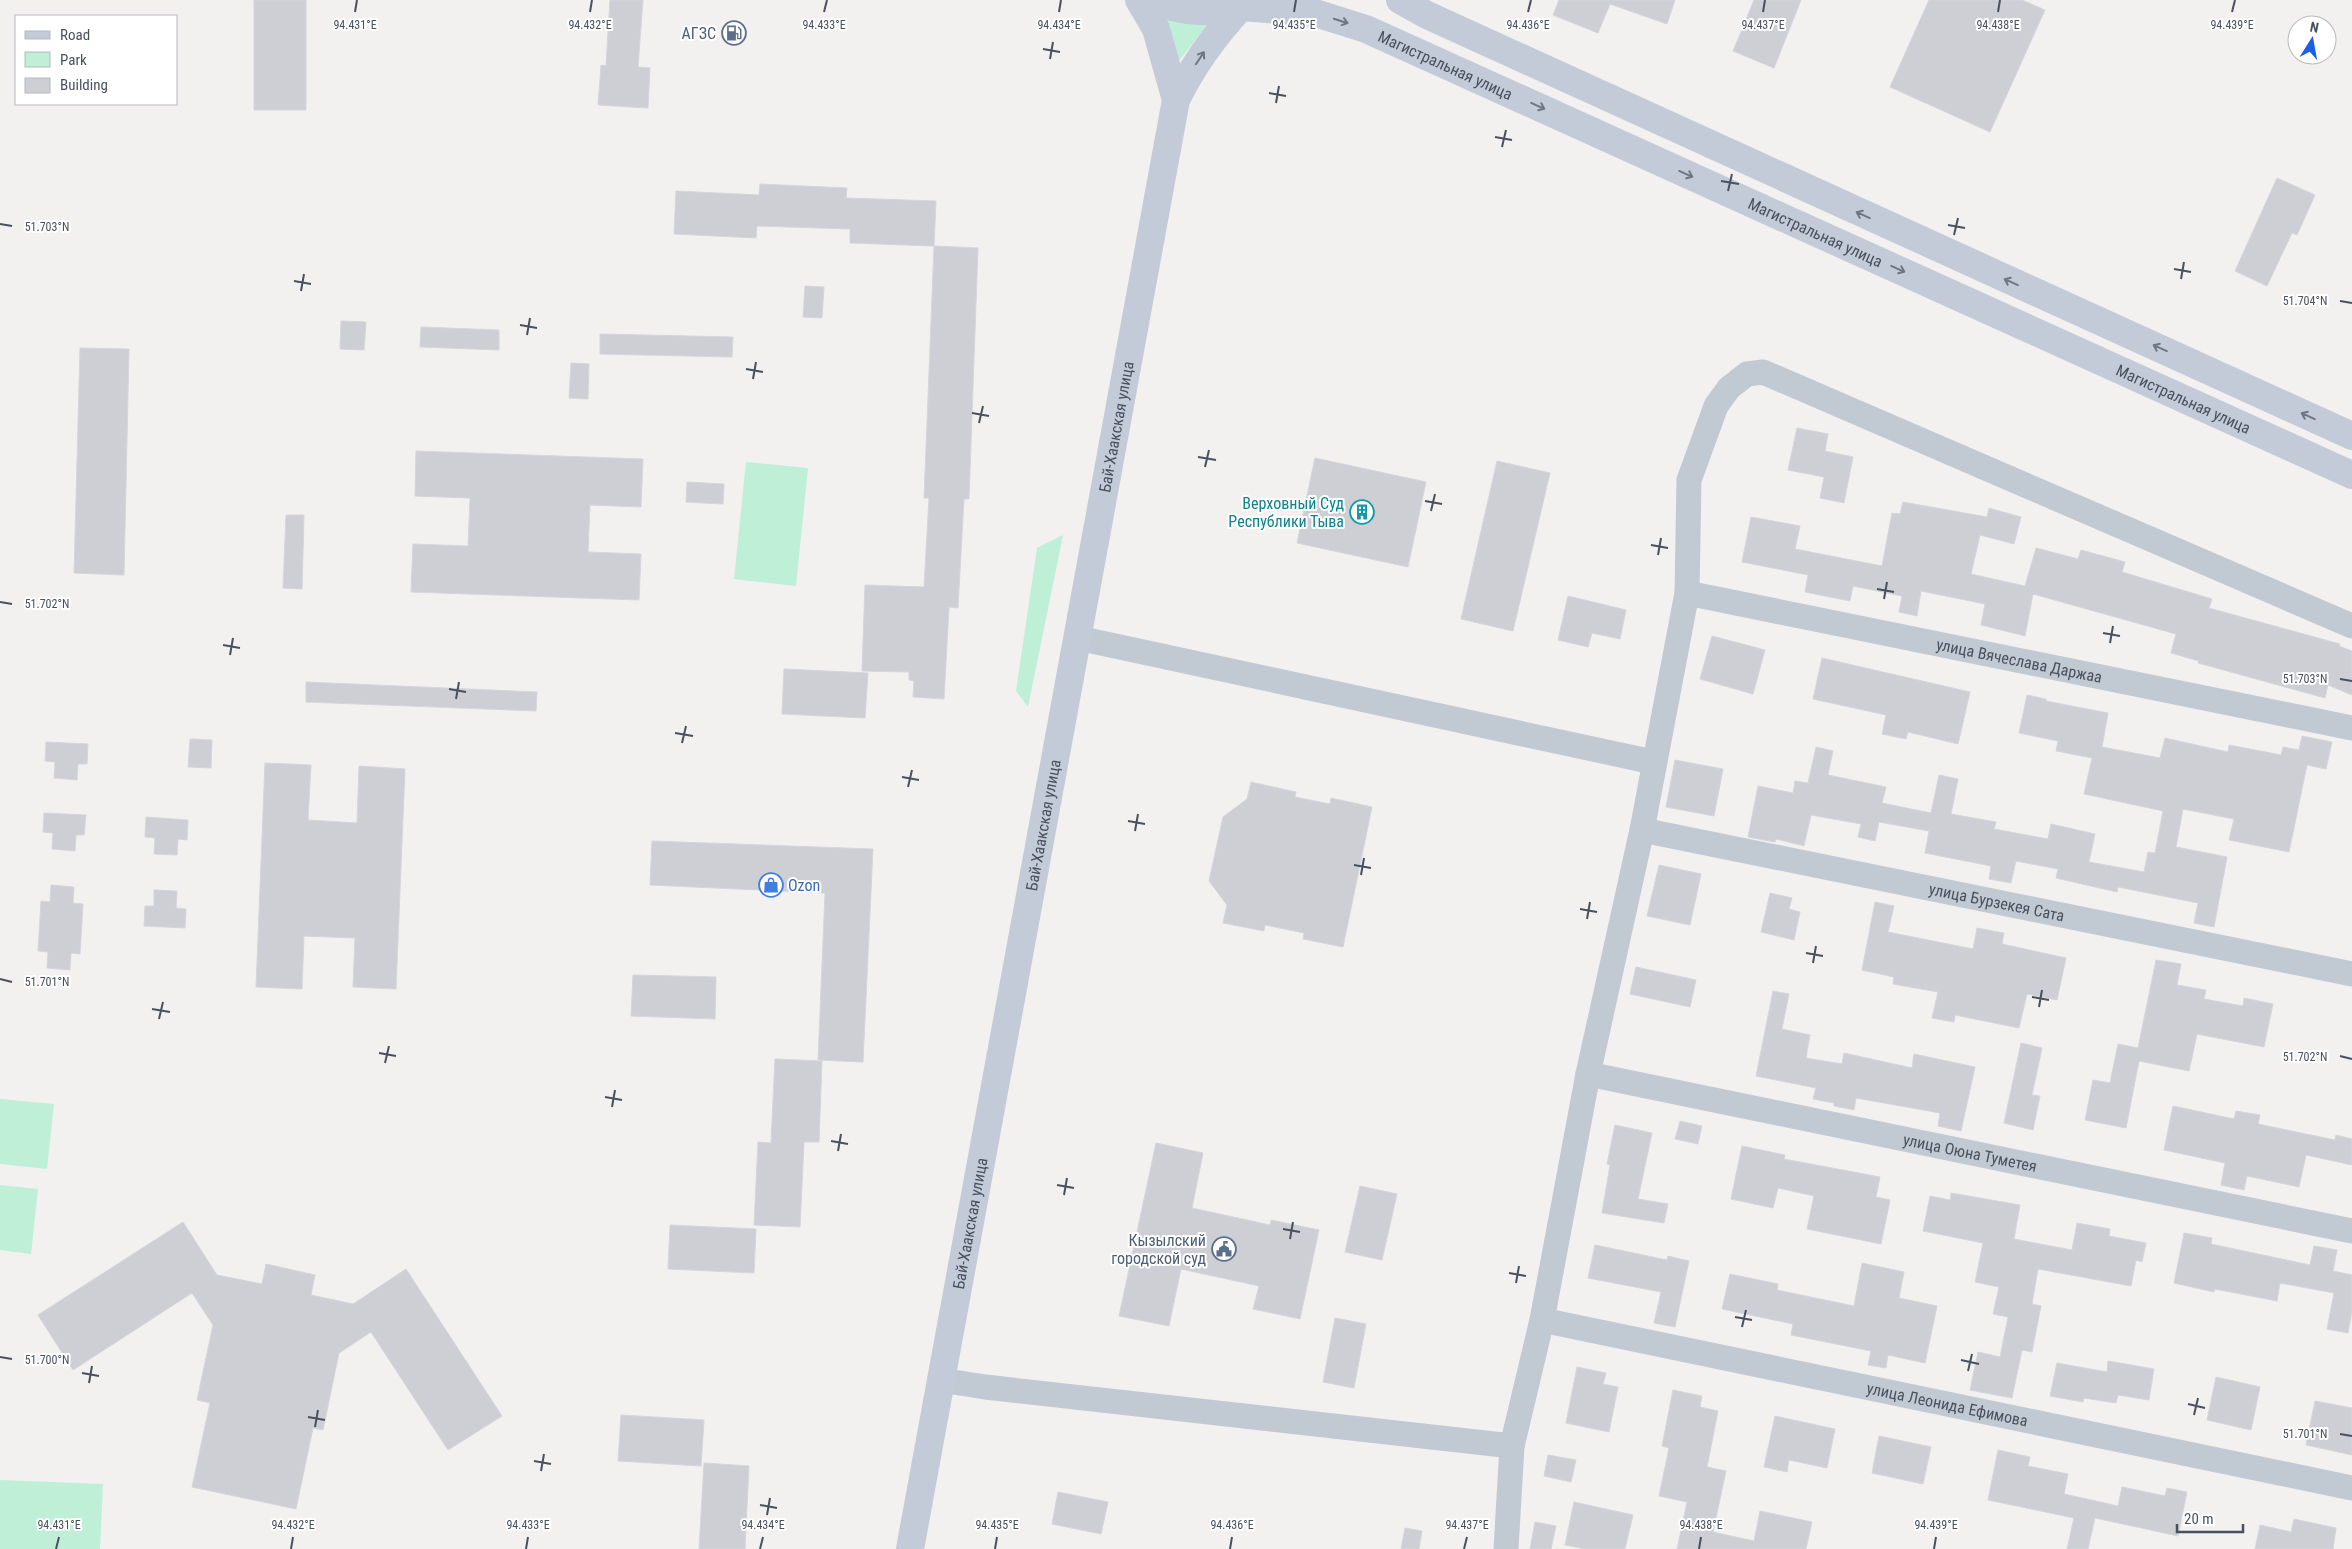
<svg xmlns="http://www.w3.org/2000/svg" width="2352" height="1549" font-family="'Roboto Condensed',sans-serif">
  <style>
    .green { fill: #bfefd6 }
    .building { fill: #cdcfd5; stroke: #d4d6db }
    .lines { fill: none; stroke-linecap: round; stroke-linejoin: round }
    .minor { stroke: #c1c9d2; stroke-width: 25 }
    .secondary { stroke: #c3cbd9; stroke-width: 28 }
    .oneway { stroke: #6d7683 }
    .ticks { fill: none; stroke: #48515e; stroke-width: 2 }
    .labels { text-anchor: middle; dominant-baseline: central; stroke-width: 4; stroke-linejoin: round; paint-order: stroke }
    .service-label { font-size: 16px; fill: #4e5e75; stroke: #fff; text-anchor: end }
    .street-label { font-size: 16px; fill: #48515e; stroke: #fff }
    .culture-label { font-size: 16px; fill: #0d838f; stroke: #fff; text-anchor: end }
    .shop-label { font-size: 16px; fill: #366cbe; stroke: #fff; text-anchor: start }
    .ticks-label { font-size: 12px; text-anchor: middle; fill: #48515e; stroke: #fff; stroke-width: 4; stroke-linejoin: round; paint-order: stroke }
  </style>
  <rect width="100%" height="100%" fill="#f3f0f0"/>
  <path class="green" d="M1161 17 1208 24 1178 62Z
    M746 462 808 468 796 586 734 579Z
    M1063 535 1028 707 1016 691 1037 548Z
    M0 1099 54 1104 47 1169 0 1164Z
    M0 1185 38 1189 31 1254 0 1250Z
    M0 1480 103 1484 100 1549H0Z"/>
  <path class="building" d="M254 0H306V110H254Z
    M610 0H643L638 67 650 68 648 108 598 105 601 65 606 66Z
    M1559 0H1675L1667 24 1610 4 1598 33 1553 15Z
    M1754 0H1801L1774 68 1733 51Z
    M1929 0H2022L2045 10 1990 132 1890 87Z
    M2277 178 2315 195 2297 235 2292 233 2267 286 2235 271Z
    M760 184 847 188 846 198 936 201 934 246 850 243V229L757 226 756 238 674 234 676 191 759 195Z
    M934 246 978 248 969 499H964L958 608 949 607 944 699 913 697 914 681 909 680V672L862 671 865 585 924 587 929 498H924Z
    M805 286 824 287 822 318 803 317Z
    M341 321 366 322 364 350 340 349Z
    M421 327 499 330V350L420 347Z
    M600 334 733 337 732 357 600 354Z
    M80 348 129 349 124 575 74 573Z
    M571 363 589 364 588 399 569 398Z
    M1797 428 1828 434 1825 451 1853 457 1844 503 1820 498 1824 477 1788 470Z
    M416 451 643 459 641 507 590 505 588 552 641 554 639 600 411 592 413 544 468 546 470 498 415 496Z
    M1315 458 1426 482 1408 567 1297 543Z
    M1497 461 1550 473 1513 631 1461 619Z
    M687 482 724 484 723 504 686 502Z
    M1903 502 1987 517 1989 508 2021 517 2014 544 1980 535 1971 574 2025 586 2036 548 2078 559 2081 550 2125 562 2122 572 2212 599 2209 608 2340 644 2339 646 2352 651V695L2328 685 2325 698 2198 663 2199 661 2171 653 2176 634 2033 594 2025 636 1981 625 1985 604 1921 591 1917 616 1899 612 1902 596 1853 586 1850 601 1805 592 1808 575 1742 562 1751 517 1800 526 1795 549 1882 566 1892 513 1900 514Z
    M286 515H304L302 589 283 588Z
    M1568 596 1626 610 1620 639 1592 633 1588 647 1558 640Z
    M1712 636 1765 650 1753 694 1700 679Z
    M1822 658 1970 692 1958 744 1908 732 1906 739 1882 734 1886 715 1813 699Z
    M784 669 868 673 865 718 782 714Z
    M306 682 537 692 536 711 306 702Z
    M2027 695 2046 699V701L2108 713 2102 747 2160 758 2165 738 2228 752 2229 745 2281 755 2283 747 2299 750 2302 736 2332 742 2326 769 2307 765 2289 852 2229 840 2234 819 2183 809 2176 847 2227 857 2214 927 2194 923 2198 903 2118 887 2117 892 2095 887 2056 878 2058 869 2016 861 2011 883 1989 879 1991 866 1925 853 1929 831 1879 822 1875 841 1858 837 1861 824 1811 815 1804 846 1776 839 1775 842 1748 837 1758 786 1793 793 1795 781 1808 783 1816 747 1833 751 1828 775 1886 787 1882 803 1931 813 1939 775 1958 779 1951 814 1996 822 1994 829 2048 839 2051 824 2095 834 2089 862 2144 872 2148 852 2155 853 2163 811 2084 794 2092 758 2056 751 2058 741 2019 733Z
    M190 739 212 740 211 768 188 767Z
    M46 742 88 744 87 764H78L77 780 54 778 55 762 45 761Z
    M1675 760 1723 769 1714 816 1666 807Z
    M265 763 311 765 308 820 357 823 359 766 405 769 396 989 353 987 355 938 304 936 302 989 256 987Z
    M1251 782 1296 792 1295 797 1330 804 1331 798 1372 807 1343 947 1303 939 1304 933 1265 925 1264 931 1223 923 1227 905 1209 881 1223 817 1247 799Z
    M44 813 86 815 84 835H76L75 851 52 849 53 833 43 832Z
    M146 817 188 820 187 840 178 839 177 855 154 854 155 838 145 837Z
    M652 841 873 849 863 1062 818 1060 825 893 650 885Z
    M1659 865 1701 874 1690 925 1647 916Z
    M51 885 74 887 73 903 83 904 80 954 71 953 70 970 47 968 48 952 38 951 41 901 50 902Z
    M154 890 177 891 176 908 186 909 185 928 144 926 145 906H154Z
    M1770 893 1792 898 1789 909 1800 912 1794 940 1761 932Z
    M1875 902 1894 906 1888 932 1973 949 1977 928 2004 933 2002 944 2066 958 2057 1000 2027 994 2019 1028 1955 1015 1954 1022 1932 1018 1938 992 1893 984 1894 977 1862 970Z
    M2156 960 2181 964 2177 985 2206 990 2204 999 2243 1006 2244 998 2273 1004 2264 1047 2197 1034 2189 1071 2139 1061 2126 1128 2085 1120 2093 1080 2110 1083 2118 1044 2138 1048Z
    M1636 967 1696 980 1690 1007 1630 994Z
    M633 975 716 977 715 1019 631 1016Z
    M1773 991 1789 994 1782 1029 1810 1035 1806 1058 1842 1064 1844 1053 1912 1068 1914 1054 1975 1067 1961 1131 1938 1126 1940 1113 1856 1098 1854 1110 1834 1106V1103L1813 1099 1816 1088 1756 1076Z
    M2021 1043 2042 1048 2032 1095 2040 1096 2033 1130 2004 1123Z
    M775 1059 822 1061 819 1142H804L800 1227 754 1225 758 1142 771 1143Z
    M2173 1106 2234 1119 2236 1111 2260 1115 2258 1124 2335 1140 2336 1135 2352 1139V1165L2306 1155 2299 1187 2247 1176 2244 1190 2221 1185 2225 1163 2164 1150Z
    M1680 1121 1702 1126 1698 1144 1675 1139Z
    M1615 1125 1652 1133 1638 1199 1668 1204 1664 1223 1602 1213 1610 1165 1607 1164Z
    M1156 1143 1203 1153 1192 1208 1270 1225 1271 1220 1319 1230 1300 1319 1253 1309 1259 1286 1181 1269 1169 1326 1119 1316Z
    M1742 1146 1785 1155 1784 1159 1880 1177 1876 1197 1890 1200 1881 1244 1807 1229 1814 1196 1778 1188 1773 1208 1731 1199Z
    M1360 1186 1397 1194 1382 1260 1345 1252Z
    M1951 1193 2020 1205 2014 1239 2072 1250 2077 1223 2110 1229 2109 1236 2146 1243 2142 1262 2136 1260 2131 1286 2038 1269 2032 1304 2041 1306 2032 1352 2022 1350 2012 1398 1970 1390 1978 1352 2000 1357 2008 1317 1993 1314 1999 1287 1975 1282 1983 1243 1923 1231 1930 1196 1950 1200Z
    M183 1222 217 1275 262 1284 266 1264 315 1275 311 1295 353 1304 406 1269 502 1416 448 1450 371 1332 339 1353 323 1430 313 1428 296 1509 192 1487 210 1403 197 1400 213 1325 192 1293 73 1370 38 1315Z
    M670 1225 756 1229 754 1273 668 1269Z
    M2184 1233 2212 1238 2211 1244 2310 1265 2314 1246 2337 1250 2333 1271 2352 1275V1311L2348 1333 2327 1329 2334 1293 2280 1283 2277 1301 2215 1289 2214 1292 2174 1283Z
    M1595 1245 1667 1260 1668 1256 1689 1261 1675 1327 1654 1323 1661 1292 1588 1278Z
    M1862 1263 1904 1272 1899 1298 1937 1306 1925 1363 1888 1355 1886 1368 1868 1365 1871 1351 1791 1335 1793 1324 1722 1309 1730 1274 1778 1284 1777 1290 1854 1306Z
    M1335 1318 1366 1324 1354 1388 1323 1382Z
    M2108 1361 2154 1369 2149 1400 2118 1395 2116 1403 2084 1398 2083 1402 2050 1396 2057 1363 2107 1372Z
    M1577 1367 1606 1373 1603 1384 1618 1387 1609 1432 1566 1423Z
    M2216 1377 2260 1387 2251 1430 2207 1420Z
    M1673 1390 1702 1396 1700 1407 1718 1411 1707 1467 1726 1471 1713 1532 1754 1541 1760 1511 1812 1522 1806 1549H1677L1687 1502 1659 1496 1669 1448 1662 1446Z
    M2315 1401 2352 1408V1455L2306 1445Z
    M621 1415 704 1420 701 1466 618 1461Z
    M1775 1416 1835 1429 1827 1468 1789 1460 1787 1472 1764 1467Z
    M1879 1436 1931 1447 1923 1484 1872 1473Z
    M1998 1450 2030 1457 2028 1466 2068 1474 2064 1494 2118 1506 2122 1487 2165 1496 2167 1488 2187 1492 2178 1536 2095 1518 2088 1549H2067L2074 1518 1988 1500Z
    M1548 1455 1576 1460 1571 1482 1544 1476Z
    M704 1463 749 1466 745 1549H699Z
    M1058 1492 1108 1502 1101 1534 1052 1524Z
    M1574 1502 1633 1515 1625 1549H1585L1565 1545Z
    M2294 1519 2336 1528 2333 1549H2255L2260 1525 2291 1532Z
    M1535 1522 1556 1526 1551 1549H1530Z
    M1405 1528 1422 1531 1419 1549H1401Z"/>
  <g class="lines">
    <g class="minor">
      <path id="s1" d="M1687 593 2352 728"/>
      <path d="M1078 638 1653 762"/>
      <path id="s2" d="M1642 830 2352 974"/>
      <path id="s3" d="M1588 1074 2352 1231"/>
      <path id="s4" d="M1542 1320 2352 1488"/>
      <path d="M941 1380 985 1387 1512 1446"/>
      <path d="M1506 1549 1512 1446 1542 1320 1588 1074 1642 830 1687 593 1689 480 1716 406 1729 388 1747 374 1763 372 2352 626"/>
    </g>
    <g class="secondary">
      <path d="M1139 0 1156 29 1176 100"/>
      <path d="M1153 0C1181 13 1218 15 1247 4"/>
      <path d="M1400 0 1427 15 2352 436"/>
      <path id="s5" d="M910 1549 1176 100C1193 65 1215 35 1241 7L1315 13 1366 29 2352 475"/>
    </g>
  </g>
  <defs><path id="oneway-shaft" d="M-6 0H5M1.5-3L5.5 0L1.5 3" fill="none" stroke-width="1.6" stroke-linecap="round" stroke-linejoin="round" transform="scale(1.25)"/></defs>
  <g class="oneway">
    <use href="#oneway-shaft" transform="translate(1341 21) rotate(18)"/>
    <use href="#oneway-shaft" transform="translate(1200 58) rotate(-56)"/>
    <use href="#oneway-shaft" transform="translate(1538 106) rotate(24)"/>
    <use href="#oneway-shaft" transform="translate(1686 174) rotate(24)"/>
    <use href="#oneway-shaft" transform="translate(1863 215) rotate(-156)"/>
    <use href="#oneway-shaft" transform="translate(1898 269) rotate(24)"/>
    <use href="#oneway-shaft" transform="translate(2011 282) rotate(-156)"/>
    <use href="#oneway-shaft" transform="translate(2160 348) rotate(-156)"/>
    <use href="#oneway-shaft" transform="translate(2308 416) rotate(-156)"/>
  </g>
  <path class="ticks" d="M355 12 357 0M590 12 592 0M824 12 827 0M1059 12 1061 0M1294 12 1296 0M1528 12 1531 0M1763 12 1765 0M1998 12 2000 0M2232 12 2235 0M1043 49 1060 52M1050 59 1053 42M1269 93 1286 96M1276 103 1279 86M1495 137 1512 140M1502 147 1506 130M1721 181 1739 184M1728 191 1732 174M0 224 12 226M1948 225 1965 228M1954 235 1958 218M2174 269 2191 272M2181 279 2184 262M294 281 311 284M301 291 304 274M2340 301 2352 303M520 325 537 328M527 335 530 318M746 369 763 372M753 379 756 362M972 413 989 416M979 423 983 406M1198 457 1216 460M1205 467 1209 450M1425 501 1442 504M1431 511 1435 494M1651 545 1668 548M1658 555 1661 538M1877 589 1894 592M1884 599 1887 582M0 602 12 604M2103 633 2120 636M2110 643 2113 626M223 645 240 648M230 655 233 638M2340 679 2352 681M449 689 466 692M456 699 459 682M675 733 693 736M682 743 686 726M902 777 919 780M908 787 912 770M1128 821 1145 824M1135 831 1138 814M1354 865 1371 868M1361 875 1364 858M1580 909 1597 912M1587 919 1590 902M1806 953 1823 956M1813 963 1816 946M0 979 12 982M2032 997 2049 1000M2039 1007 2042 990M152 1009 170 1012M159 1019 163 1002M379 1053 396 1056M2340 1056 2352 1059M385 1063 389 1046M605 1097 622 1100M612 1107 615 1090M831 1141 848 1144M838 1151 841 1134M1057 1185 1074 1188M1064 1195 1067 1178M1283 1229 1300 1232M1290 1239 1293 1222M1509 1273 1526 1276M1516 1283 1519 1266M1735 1317 1752 1320M1742 1327 1746 1310M0 1357 12 1359M1961 1360 1979 1364M1968 1371 1972 1354M82 1373 99 1376M89 1383 92 1366M2188 1404 2205 1408M2194 1415 2198 1398M308 1417 325 1420M315 1427 318 1410M2340 1434 2352 1436M534 1461 551 1464M541 1471 544 1454M760 1505 777 1508M767 1515 770 1498M56 1549 59 1537M291 1549 293 1537M526 1549 528 1537M760 1549 763 1537M995 1549 997 1537M1230 1549 1232 1537M1464 1549 1467 1537M1699 1549 1701 1537M1934 1549 1936 1537"/>
  <defs>
    <g id="fuel-ring" transform="scale(1.25)"><circle r="9.5" fill="#fff" stroke="#5c6f8a" stroke-width="1.5"/><path d="M-5.5-6h7V0h2V4h1.3V-2.5L3-4.5l.8-.8L6-3V5H2.5V1h-1V6h-7ZM-4.2-4.7v3.2H.2V-4.7Z" fill="#5c6f8a"/></g>
    <g id="building-ring" transform="scale(1.25)"><circle r="9.5" fill="#fff" stroke="#0f9aa8" stroke-width="1.5"/><path d="M-4-6H4V6H1V3H-1V6H-4ZM-2.5-4.3h1.7v1.8h-1.7ZM.8-4.3h1.7v1.8H.8ZM-2.5-1h1.7V.8h-1.7ZM.8-1h1.7V.8H.8Z" fill="#0f9aa8"/></g>
    <g id="shop-ring" transform="scale(1.25)"><circle r="9.5" fill="#fff" stroke="#3f7fe0" stroke-width="1.5"/><path d="M-5-2.5h2.3a2.7 3.5 0 0 1 5.4 0H5L5.5 6h-11ZM-1.5-2.5h3a1.5 2.3 0 0 0-3 0Z" fill="#3f7fe0"/></g>
    <g id="civic-ring" transform="scale(1.25)"><circle r="9.5" fill="#fff" stroke="#5c6f8a" stroke-width="1.5"/><path d="M-.6-6.5H3V-4.5H.6V-3L4-1V1h2V6H-6V1h2V-1L-.6-3ZM-1.2 2.5V6h2.4V2.5Z" fill="#5c6f8a"/></g>
  </defs>
  <g fill-rule="evenodd">
    <use href="#fuel-ring" x="734" y="33"/>
    <use href="#building-ring" x="1362" y="512"/>
    <use href="#shop-ring" x="771" y="885"/>
    <use href="#civic-ring" x="1224" y="1249"/>
  </g>
  <g class="labels">
    <g class="service-label">
      <text x="716" y="33">АГЗС</text>
      <text x="1206" y="1240">Кызылский<tspan x="1206" dy="18">городской суд</tspan></text>
    </g>
    <g class="street-label">
      <text stroke="none"><textPath href="#s5" startOffset="1802">Магистральная улица</textPath></text>
      <text stroke="none"><textPath href="#s5" startOffset="2208">Магистральная улица</textPath></text>
      <text stroke="none"><textPath href="#s5" startOffset="2612">Магистральная улица</textPath></text>
      <text stroke="none"><textPath href="#s5" startOffset="1141">Бай-Хаакская улица</textPath></text>
      <text stroke="none"><textPath href="#s1" startOffset="339">улица Вячеслава Даржаа</textPath></text>
      <text stroke="none"><textPath href="#s5" startOffset="736">Бай-Хаакская улица</textPath></text>
      <text stroke="none"><textPath href="#s2" startOffset="362">улица Бурзекея Сата</textPath></text>
      <text stroke="none"><textPath href="#s3" startOffset="390">улица Оюна Туметея</textPath></text>
      <text stroke="none"><textPath href="#s5" startOffset="331">Бай-Хаакская улица</textPath></text>
      <text stroke="none"><textPath href="#s4" startOffset="414">улица Леонида Ефимова</textPath></text>
    </g>
    <g class="culture-label">
      <text x="1344" y="503">Верховный Суд<tspan x="1344" dy="18">Республики Тыва</tspan></text>
    </g>
    <g class="shop-label">
      <text x="788" y="885">Ozon</text>
    </g>
  </g>
  <g class="ticks-label">
    <text x="355" y="29">94.431°E</text>
    <text x="590" y="29">94.432°E</text>
    <text x="824" y="29">94.433°E</text>
    <text x="1059" y="29">94.434°E</text>
    <text x="1294" y="29">94.435°E</text>
    <text x="1528" y="29">94.436°E</text>
    <text x="1763" y="29">94.437°E</text>
    <text x="1998" y="29">94.438°E</text>
    <text x="2232" y="29">94.439°E</text>
    <text x="47" y="231">51.703°N</text>
    <text x="2305" y="305">51.704°N</text>
    <text x="47" y="608">51.702°N</text>
    <text x="2305" y="683">51.703°N</text>
    <text x="47" y="986">51.701°N</text>
    <text x="2305" y="1061">51.702°N</text>
    <text x="47" y="1364">51.700°N</text>
    <text x="2305" y="1438">51.701°N</text>
    <text x="59" y="1529">94.431°E</text>
    <text x="293" y="1529">94.432°E</text>
    <text x="528" y="1529">94.433°E</text>
    <text x="763" y="1529">94.434°E</text>
    <text x="997" y="1529">94.435°E</text>
    <text x="1232" y="1529">94.436°E</text>
    <text x="1467" y="1529">94.437°E</text>
    <text x="1701" y="1529">94.438°E</text>
    <text x="1936" y="1529">94.439°E</text>
  </g>
  <rect x="15" y="15" width="162" height="90" fill="#ffffff" stroke="#b6b9bf"/>
  <rect x="25" y="31" width="25" height="8" fill="#c3cbd9" stroke="#b6b9bf"/>
  <text x="60" y="40" font-size="15" fill="#48515e">Road</text>
  <rect x="25" y="52" width="25" height="15" fill="#bfefd6" stroke="#b6b9bf"/>
  <text x="60" y="65" font-size="15" fill="#48515e">Park</text>
  <rect x="25" y="78" width="25" height="15" fill="#cdcfd5" stroke="#b6b9bf"/>
  <text x="60" y="90" font-size="15" fill="#48515e">Building</text>
  <g transform="translate(2312 40) rotate(11)"><circle r="24" fill="#ffffff" stroke="#b6b9bf"/>
  <path d="M0-4L9 19L0 12L-9 19Z" fill="#1a60e3"/>
  <text y="-8" font-size="14" font-weight="bold" text-anchor="middle" fill="#48515e">N</text>
  </g>
  <path d="M2177 1524v8h66v-8" fill="none" stroke="#48515e" stroke-width="2.5"/>
  <text x="2184" y="1524" font-size="15" fill="#48515e" stroke="#ffffff" stroke-width="4" paint-order="stroke">20 m</text>
</svg>
